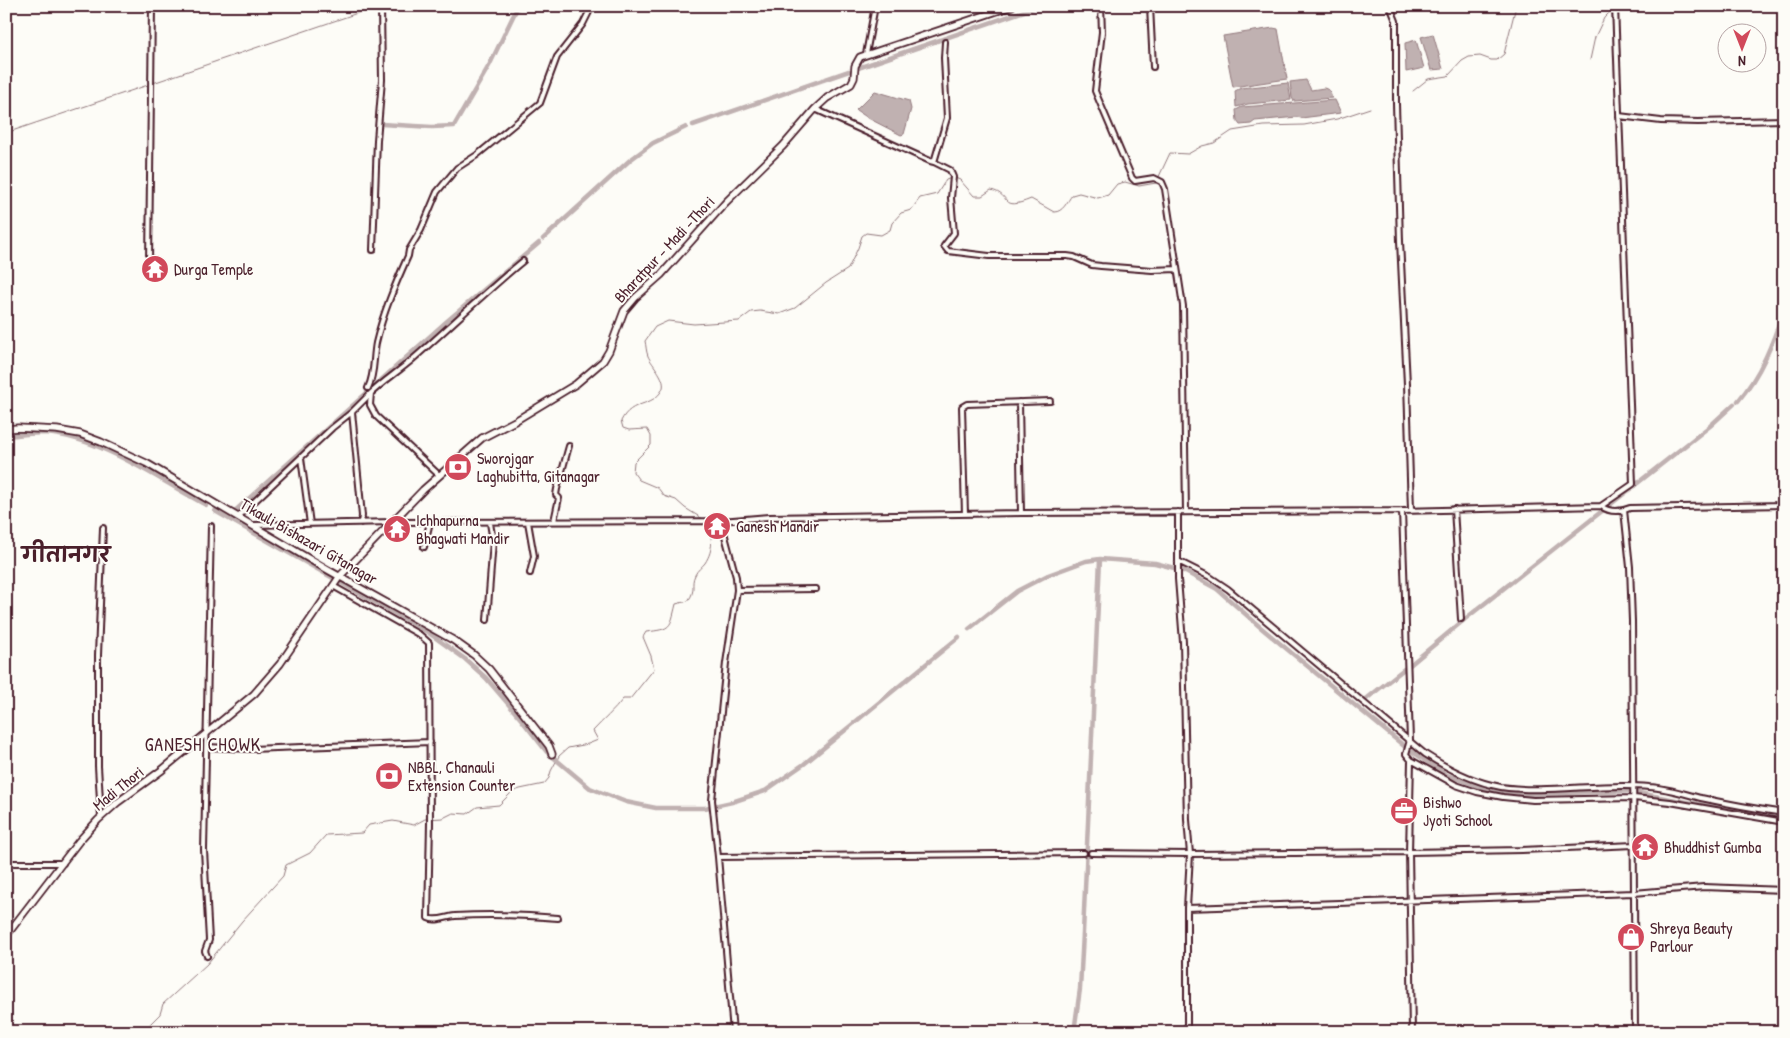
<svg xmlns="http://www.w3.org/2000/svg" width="1790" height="1038" font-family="'Patrick Hand','Playpen Sans Deva',sans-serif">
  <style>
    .water { fill: #c0b1b1; stroke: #91777b }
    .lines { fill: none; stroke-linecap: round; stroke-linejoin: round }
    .stream { stroke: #91777b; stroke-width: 1 }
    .canal { stroke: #c0b1b1; stroke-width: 4.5 }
    .street-casing { stroke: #4a1f2b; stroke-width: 8 }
    .secondary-casing { stroke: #4a1f2b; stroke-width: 9 }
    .street { stroke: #fdfcf7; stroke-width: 4 }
    .secondary { stroke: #fdfcf7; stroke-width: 5.5 }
    .labels { text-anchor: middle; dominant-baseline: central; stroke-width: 4; stroke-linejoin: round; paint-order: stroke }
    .street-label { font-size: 16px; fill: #4a1f2b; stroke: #fdfcf7 }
    .poi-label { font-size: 16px; fill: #4a1f2b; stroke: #fdfcf7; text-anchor: start }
    .neighbourhood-label { font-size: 18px; letter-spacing: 1px; fill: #4a1f2b; stroke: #fdfcf7 }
    .district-label { font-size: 21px; font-weight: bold; fill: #4a1f2b; stroke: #fdfcf7 }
  </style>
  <rect width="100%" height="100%" fill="#fdfcf7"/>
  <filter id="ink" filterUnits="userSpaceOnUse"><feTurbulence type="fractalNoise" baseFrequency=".02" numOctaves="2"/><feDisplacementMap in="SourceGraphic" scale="10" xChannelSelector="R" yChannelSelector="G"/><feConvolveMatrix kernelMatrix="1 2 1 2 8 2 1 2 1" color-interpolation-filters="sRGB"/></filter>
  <g filter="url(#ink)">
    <path class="water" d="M1273 28 1278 29 1287 79 1233 87 1223 36Z
      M1433 34 1443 69 1431 70 1421 37Z
      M1416 40 1424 68 1406 72 1405 43Z
      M1306 80 1311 90 1324 88 1329 90 1332 98 1294 101 1292 98 1290 82Z
      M1288 83 1291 100 1248 104 1236 107 1235 91 1241 88Z
      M875 91 909 101 911 109 904 134 901 135 868 118 856 110Z
      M1335 100 1341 113 1301 118 1297 117 1255 121 1251 124 1240 125 1237 121 1236 110 1242 107Z"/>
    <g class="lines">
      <path class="stream" d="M1590 60 1595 37 1604 18 1613 9
        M153 83 378 6
        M1413 91 1428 79 1448 76 1462 61 1469 57 1480 56 1491 60H1497L1504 54 1516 6
        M6 133 148 85
        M955 178 960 180 974 196H982L991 190C1013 195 999 212 1031 199L1054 212C1063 212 1067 202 1072 195L1079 193 1098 198 1108 195 1117 184 1125 182 1139 186 1156 183 1170 153 1188 154 1202 146 1214 143 1232 131 1263 126 1304 125 1337 119 1370 108
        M703 519 685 508 676 500 664 496 658 488 639 480 633 472 634 462 651 445V436L647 429 629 430 623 428 621 421C632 399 652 408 662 390 668 380 652 365 648 356 646 351 646 345 645 341L655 327 668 321 694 324 739 321 751 312 760 311 779 314 795 308 826 283 848 269 858 248 862 236 866 233 881 235 890 230 892 223 901 213 911 210 920 198 937 194 946 180 951 178
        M135 1032 137 1029 147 1027 160 1014 163 1004 207 964 242 921 283 876 286 865 310 853 326 835 362 833 369 825 393 821 414 825 425 819 443 818 453 813 467 814 477 807 499 805 512 792 520 789 544 784 549 778 551 771 559 756 568 748 588 744 598 740 593 731C603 720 614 711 623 699H630L654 669 651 656 643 637 646 632C672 629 670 628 676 604L688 601C697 589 690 585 695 575 697 570 702 567 705 563 714 549 713 536 706 522"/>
      <path class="canal" d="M858 68 1039 6
        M381 124 432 127 454 126 490 64 518 6
        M693 125 849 71
        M543 239 630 160 653 143 686 127
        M1738 401C1761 374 1773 343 1784 309
        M6 436C19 435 32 433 45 433 100 437 158 479 206 505
        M215 511 426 631 465 659 486 678 521 719 547 752 590 788 626 802 656 808H705L732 802 765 791 804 764 959 637
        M235 511 446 322 539 243
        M969 629 1017 591 1048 575 1086 561 1100 559 1155 563 1182 570 1217 589 1259 626 1404 746 1447 775 1487 789 1521 794 1630 791
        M1410 665 1465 619 1710 426 1734 404
        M1365 700 1404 669
        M1638 793 1784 820
        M1074 1032 1080 989 1083 933 1100 559"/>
      <g class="street-casing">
        <path id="street" d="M1101 6 1102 32 1095 91 1132 178 1135 181 1154 178 1162 182 1165 189 1183 306 1186 512
          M1150 6 1153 67
          M1390 6 1396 21V104L1400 241 1407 384 1411 510
          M1615 6 1633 484 1601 506C1610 513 1620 512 1630 508L1784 505
          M866 54 875 6
          M815 109 930 161 934 162 947 118 944 58 945 42
          M1619 116 1661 121 1698 122 1784 120
          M934 162 950 170 953 177 951 198 954 233 944 246 948 251 989 256H1067L1074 257 1092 265 1101 266 1152 270 1177 269
          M373 250 377 140 382 80 381 6
          M149 262 152 6
          M368 388C375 374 373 358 376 343 383 313 395 285 408 256L409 250 421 230 437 192 457 168 477 155 540 103 557 57 583 24 592 6
          M371 393 370 405 376 416 439 475
          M368 396C382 382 398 372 413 359 450 327 485 292 523 261
          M1019 402 1021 513
          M301 458 310 524
          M1454 509 1461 619
          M1624 510 1630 567 1632 621 1635 1032
          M1402 511 1410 740 1406 754 1411 760 1456 785 1477 792 1503 797 1533 800 1634 798 1670 802 1784 822
          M1178 512V579L1183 642 1187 820 1190 854 1187 908
          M965 514 962 407 967 404 1050 401
          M238 517 332 428 352 412
          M554 521 559 498 556 495 557 489 569 446
          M528 522 534 556 530 573
          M361 523 362 516 352 412 369 395
          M254 525 393 522 721 521 769 517 1021 513 1402 511 1601 506
          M424 547 430 522
          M1178 561 1210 577 1228 589 1425 754C1448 769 1473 782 1501 787 1550 794 1600 782 1649 787 1667 788 1685 794 1701 798 1729 804 1756 809 1784 813
          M333 586 420 635 429 643 430 823 428 918C436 922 446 917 455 916 489 914 523 915 558 918
          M737 590 816 589
          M487 620 493 541 490 523
          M207 747 251 749 430 742
          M1411 760 1409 852 1522 850 1634 845
          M101 817 98 766V655L103 528
          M1091 853 1190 854 1409 852 1412 1032
          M718 857 712 800 726 663 737 590 736 577 721 521
          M6 863H63
          M207 956 205 951 209 940 204 850 211 526
          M733 1032 718 857 1084 853
          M1187 1032V908L1634 893 1704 887 1784 890"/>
      </g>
      <g class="secondary-casing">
        <path id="secondary" d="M6 429 18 428 57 430 80 434 101 442 146 463 328 570 453 640 474 655 489 669 549 746 552 754
          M6 936 79 841 98 820 118 802 162 770 254 694 280 664 340 576 423 490 482 438 515 421 576 384 603 361 609 351 624 311 635 298 661 275 726 202 783 146 815 109 827 98 851 84 854 78 855 66 860 57 1012 6"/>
      </g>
      <use href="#street" class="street"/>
      <use href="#secondary" class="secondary"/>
    </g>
  </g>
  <defs>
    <g id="temple-disc" transform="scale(1.4375)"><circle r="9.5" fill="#d1495b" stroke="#fdfcf7"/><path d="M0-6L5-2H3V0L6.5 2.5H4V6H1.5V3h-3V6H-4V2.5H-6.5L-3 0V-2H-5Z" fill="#fff"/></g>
    <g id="bank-disc" transform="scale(1.4375)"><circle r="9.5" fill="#d1495b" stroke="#fdfcf7"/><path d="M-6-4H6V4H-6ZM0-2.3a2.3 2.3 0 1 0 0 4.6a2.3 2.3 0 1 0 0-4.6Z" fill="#fff"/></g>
    <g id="office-disc" transform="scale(1.4375)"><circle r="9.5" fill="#d1495b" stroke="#fdfcf7"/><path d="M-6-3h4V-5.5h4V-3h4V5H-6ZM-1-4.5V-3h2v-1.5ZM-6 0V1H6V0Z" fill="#fff"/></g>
    <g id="shop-disc" transform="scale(1.4375)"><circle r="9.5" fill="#d1495b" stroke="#fdfcf7"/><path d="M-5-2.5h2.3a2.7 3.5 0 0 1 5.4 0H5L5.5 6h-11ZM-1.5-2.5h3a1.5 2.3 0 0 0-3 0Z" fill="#fff"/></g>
  </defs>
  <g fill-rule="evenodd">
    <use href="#temple-disc" x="155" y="269"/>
    <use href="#bank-disc" x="458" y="467"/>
    <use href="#temple-disc" x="717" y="526"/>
    <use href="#temple-disc" x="397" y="529"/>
    <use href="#bank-disc" x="389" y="776"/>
    <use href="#office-disc" x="1404" y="811"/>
    <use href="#temple-disc" x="1645" y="847"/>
    <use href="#shop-disc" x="1631" y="937"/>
  </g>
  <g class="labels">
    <g class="street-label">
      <text transform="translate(664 249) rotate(-47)">Bharatpur - Madi -Thori</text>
      <text transform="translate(309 541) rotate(30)">Tikauli Bishazari Gitanagar</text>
      <text transform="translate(118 788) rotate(-39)">Madi Thori</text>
    </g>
    <g class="poi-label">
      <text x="174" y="269">Durga Temple</text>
      <text x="477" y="458">Sworojgar<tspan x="477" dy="18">Laghubitta, Gitanagar</tspan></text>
      <text x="416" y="520">Ichhapurna<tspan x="416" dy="18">Bhagwati Mandir</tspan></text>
      <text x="736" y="526">Ganesh Mandir</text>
      <text x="408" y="767">NBBL, Chanauli<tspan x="408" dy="18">Extension Counter</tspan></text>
      <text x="1423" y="802">Bishwo<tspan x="1423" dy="18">Jyoti School</tspan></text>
      <text x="1664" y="847">Bhuddhist Gumba</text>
      <text x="1650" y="928">Shreya Beauty<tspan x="1650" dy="18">Parlour</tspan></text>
    </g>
    <g class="neighbourhood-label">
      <text x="203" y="744">GANESH CHOWK</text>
    </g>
    <g class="district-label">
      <text x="66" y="554">गीतानगर</text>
    </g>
  </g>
  <rect width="1790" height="1038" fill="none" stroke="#fdfcf7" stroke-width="25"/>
  <rect x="12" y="12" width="1765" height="1013" fill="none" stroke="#4a1f2b" stroke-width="2" filter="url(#ink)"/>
  <g transform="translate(1742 48) rotate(180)"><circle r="24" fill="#fdfcf7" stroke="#b5a4a5"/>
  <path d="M0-4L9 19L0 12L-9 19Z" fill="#d1495b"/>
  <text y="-8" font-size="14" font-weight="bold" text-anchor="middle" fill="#4a1f2b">N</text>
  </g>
</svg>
